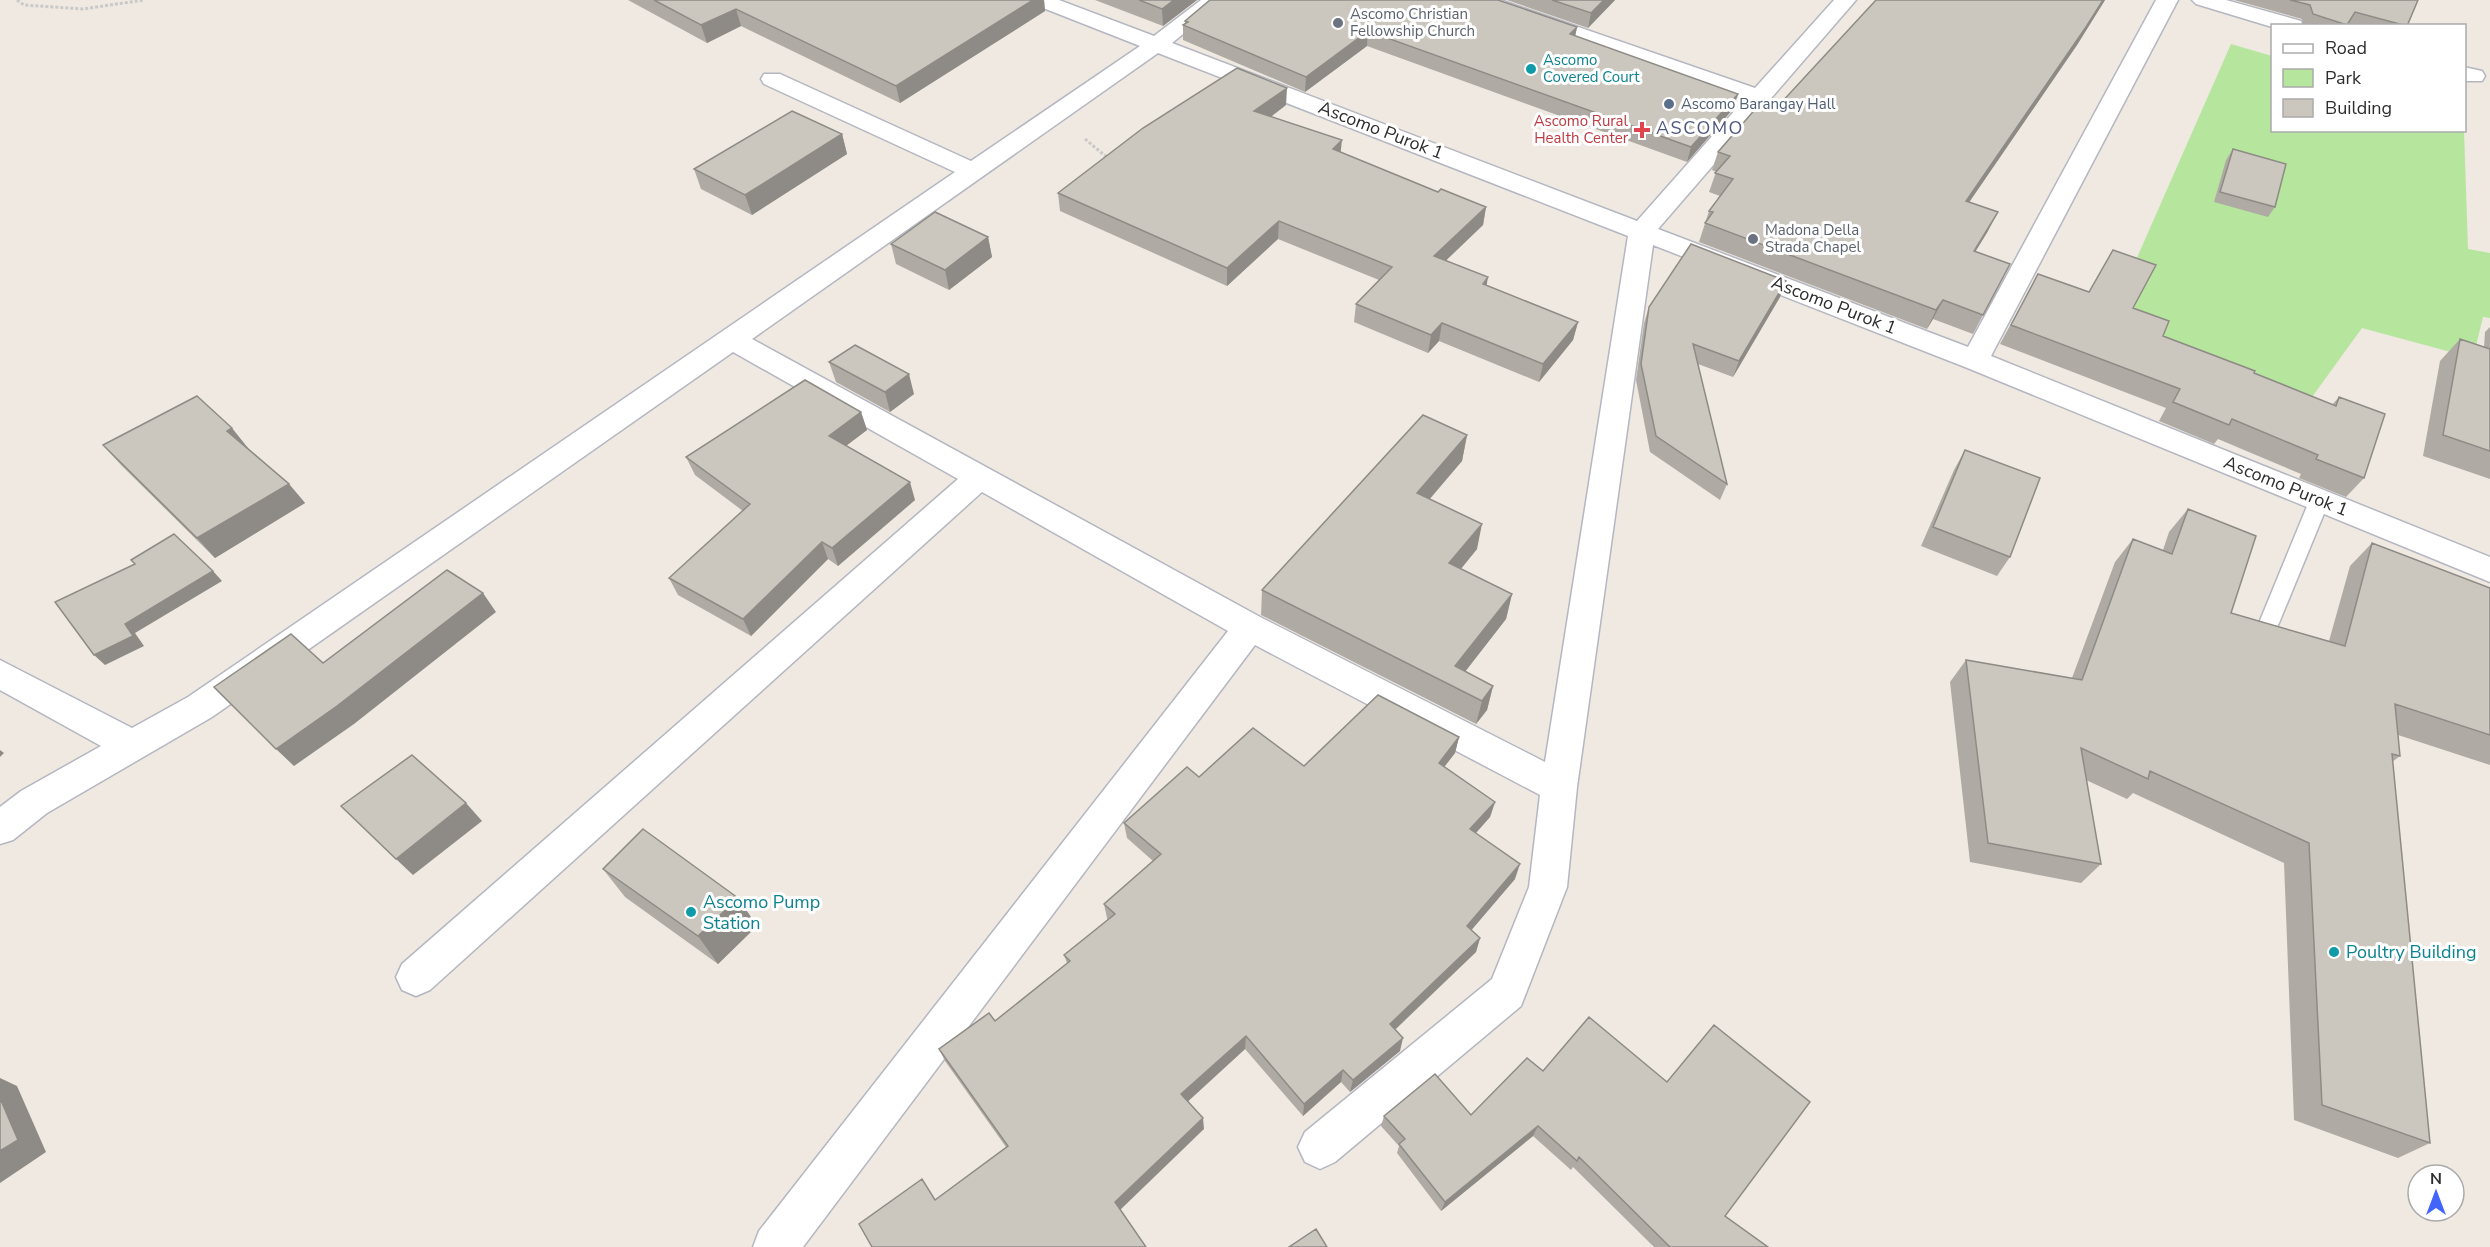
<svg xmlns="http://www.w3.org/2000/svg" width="2490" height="1247" font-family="'Nunito Sans',sans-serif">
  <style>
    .green { fill: #b6e59e }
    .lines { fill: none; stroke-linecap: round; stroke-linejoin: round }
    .lane-casing { stroke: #b4b7c1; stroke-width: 3 }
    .street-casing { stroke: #b4b7c1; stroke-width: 3 }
    .path { stroke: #c9c9c9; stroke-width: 3; stroke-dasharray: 3 2; stroke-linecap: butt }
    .lane { fill: #fff; fill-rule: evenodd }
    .street { fill: #fff; fill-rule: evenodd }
    .wall { fill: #afaba4 }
    .shaded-wall { fill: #8e8b86 }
    .building { fill: #cbc7bf; stroke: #8e8b86; stroke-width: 1.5 }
    .worship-dot { fill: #6b7280; stroke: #fff; stroke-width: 2 }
    .culture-dot { fill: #0f9aa8; stroke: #fff; stroke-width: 2 }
    .service-dot { fill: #5c6f8a; stroke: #fff; stroke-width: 2 }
    .health-dot { fill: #e0444e; stroke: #fff; stroke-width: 2 }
    .labels { text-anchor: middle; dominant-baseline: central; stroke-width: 6; stroke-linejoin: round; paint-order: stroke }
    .far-worship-label { font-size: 15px; fill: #5b616d; stroke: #fff; text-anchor: start }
    .far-culture-label { font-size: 15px; fill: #0d838f; stroke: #fff; text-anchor: start }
    .far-service-label { font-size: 15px; fill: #4e5e75; stroke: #fff; text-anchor: start }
    .far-health-label { font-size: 15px; fill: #be3a42; stroke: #fff; text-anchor: end }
    .far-quarter-label { font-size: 18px; letter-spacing: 1.5px; fill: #4d5680; stroke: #fff }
    .street-label { font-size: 18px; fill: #2e2e2e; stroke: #fff }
    .culture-label { font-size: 18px; fill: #0d838f; stroke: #fff; text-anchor: start }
  </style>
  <rect width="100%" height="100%" fill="#efe9e1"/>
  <path class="green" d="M2231 44 2272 56V130L2464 131 2468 249 2490 253V318L2483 317 2473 358 2362 328 2312 397 2110 319Z"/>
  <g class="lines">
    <g class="lane-casing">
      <path id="lane" d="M2320 492 2327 494 2330 499 2279 623 2276 629 2269 631 2262 629 2259 623 2310 499 2313 494Z"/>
    </g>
    <g class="street-casing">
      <path id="street" d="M1029 0H1059L1154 36 1201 0H1225L1172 43 1637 221 1745 99 1473 4 1469 0H1500L1755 88 1834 0H1856L1658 229 1968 347 2156 0H2178L1991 356 2490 557V582L1965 367 1653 245 1577 787 1567 887 1521 1006 1335 1162 1320 1169 1305 1162 1298 1147 1305 1132 1492 979 1529 887 1540 795 1255 645 803 1247H753L759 1231 1228 631 982 492 430 990 416 996 402 990 396 977 402 964 958 479 733 352 212 717 47 813 13 840 0 844V807L21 791 101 746 0 690V660L132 728 188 697 955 172 764 84 761 79 764 74H780L971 161 1140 46 1033 4ZM1158 53 1628 236 1545 762 1262 618 752 339Z
        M2192 0H2226L2301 21 2303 26 2272 27 2196 4Z
        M2464 67 2482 71 2485 76 2482 81H2464Z"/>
    </g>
    <path class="path" d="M17 0 24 5 83 9 144 0
      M1085 139 1109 159"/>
    <use href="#lane" class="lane"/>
    <use href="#street" class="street"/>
  </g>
  <path class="wall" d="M628 0H1044L1045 11 900 103 741 26 707 43Z
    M1095 0H1197L1163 26Z
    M1507 0H1615L1588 28Z
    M1876 0H2105L2077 45 1969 202 1988 231 1975 252 2010 264 1973 334 1933 319 1927 329 1699 242 1709 211 1720 196 1709 192 1716 172 1712 170 1718 152 1780 104Z
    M2234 0H2418L2407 26H2303L2302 19Z
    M1185 21 1577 27 1575 36 1733 109 1687 162 1367 46 1305 92 1183 40V25L1185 24Z
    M1286 105 1271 117 1341 152 1438 192 1486 207 1483 225 1446 260 1487 285 1578 322 1573 340 1539 382 1439 341 1428 353 1354 322 1356 304 1379 280 1278 239 1227 286 1060 211 1058 193Z
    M842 134 847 154 752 215 701 189 694 169Z
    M2233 149 2275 207 2268 217 2214 202 2226 160Z
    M988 237 992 257 949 290 896 264 891 244Z
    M2038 274 2133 308 2163 336 2254 373 2332 405 2339 397 2364 478 2346 497 2299 478 2301 474 2218 439 2214 444 2159 421 2166 408 2000 344Z
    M1780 297 1733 377 1698 364 1727 484 1720 500 1650 452 1636 380 1644 323 1649 307Z
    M2490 327V479L2423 456 2440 361 2460 339 2484 347 2485 332Z
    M829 362 914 394 890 412 836 382Z
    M861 412 867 430 846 446 915 500 838 566 828 559 751 636 678 595 669 578 743 511 695 475 686 457Z
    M1467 435 1462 461 1430 499 1477 549 1461 569 1512 594 1506 619 1465 672 1493 686 1487 710 1476 724 1261 615 1262 590Z
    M103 445 248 448 289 484 305 503 215 558 121 465Z
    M1965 450 2010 557 1997 576 1921 546 1954 470Z
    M2188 509 2231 613 2329 641 2350 566 2372 543 2490 588V765L2398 735 2400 756 2392 762 2430 1143 2398 1158 2294 1120 2284 863 2133 793 2127 799 2086 780 2101 864 2081 883 1970 862 1950 682 1966 660 2072 678 2115 562 2133 539 2163 550 2169 532Z
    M1459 737 1455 753 1444 767 1495 802 1490 817 1476 833 1515 879 1471 930 1480 938 1476 952 1395 1030 1400 1051 1350 1092 1341 1082 1303 1116 1245 1049 1188 1101 1204 1129 935 1200 1006 1147 945 1061 939 1049 995 1021 1067 963 1064 955 1108 920 1107 918 1104 904 1153 861 1127 838 1124 823 1199 777 1304 766Z
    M603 869 738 898 757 926 718 964 625 897Z
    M1527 1058 1725 1216 1768 1247H1654L1573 1167 1571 1170 1533 1136 1441 1211 1397 1153 1399 1146 1381 1126 1384 1116 1471 1115Z"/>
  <path class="shaded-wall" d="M1033 0H1044L1045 11 900 103 896 86Z
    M1174 0H1197L1163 26 1162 9Z
    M1604 0H1615L1588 28 1591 13Z
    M2103 0H2105L2077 45 1957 220 1966 201Z
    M736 9 741 26 707 43 701 25Z
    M1577 27 1574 42 1570 34Z
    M1368 31 1367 46 1305 92 1306 77Z
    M1287 88 1286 105 1254 129V111Z
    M1738 94 1733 109 1687 162 1691 147Z
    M842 134 847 154 752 215 745 195Z
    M1342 140 1340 158 1333 149Z
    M1486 207 1483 225 1432 274 1434 256Z
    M1998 212 1988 231 1964 270 1974 251Z
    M1279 221 1278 239 1227 286V268Z
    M988 237 992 257 949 290 945 270Z
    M1488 277 1485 295 1483 284Z
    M1786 281 1780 297 1733 377 1739 361Z
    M1943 300 1933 319 1927 329 1936 310Z
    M1578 322 1573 340 1539 382 1543 364Z
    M1442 323 1439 341 1428 353 1431 335Z
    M909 374 914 394 890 412 885 392Z
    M861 412 867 430 835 454 829 436Z
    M232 428 248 448 243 451 227 431Z
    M1467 435 1462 461 1413 518 1417 493Z
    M910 482 915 500 838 566 832 548Z
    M289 484 305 503 215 558 197 538Z
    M1482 524 1477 549 1445 588 1449 563Z
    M822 542 828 559 751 636 743 619Z
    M213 571 222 581 135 633 144 646 105 665 94 655 125 624Z
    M483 593 496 612 354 724 294 766 276 749Z
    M1512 594 1506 619 1453 687 1455 666Z
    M1493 686 1487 710 1476 724 1482 701Z
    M1459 737 1455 753 1435 779 1439 763Z
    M0 750 4 753 0 757Z
    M1495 802 1490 817 1466 844 1470 829Z
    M466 803 482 821 413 875 396 859Z
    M1520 864 1515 879 1463 940 1467 926Z
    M738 898 757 926 718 964 698 936Z
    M1480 938 1476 952 1387 1037 1390 1024Z
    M1246 1036 1245 1049 1183 1106 1181 1094Z
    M1403 1038 1400 1051 1350 1092 1353 1080Z
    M1343 1070 1341 1082 1303 1116 1304 1104Z
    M0 1078 17 1086 46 1152 0 1183Z
    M1203 1118 1204 1129 1118 1212 1115 1202Z
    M1538 1126 1533 1136 1441 1211 1445 1202Z"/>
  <path class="building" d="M654 0H1033L896 86 736 9 701 25Z
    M1139 0H1174L1162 9Z
    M1210 0H1498L1577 27 1570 34 1738 94 1691 147 1368 31 1306 77 1183 25 1188 22 1185 21Z
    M1552 0H1604L1591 13Z
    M1876 0H2103L2086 27 1966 201 1998 212 1974 251 2010 264 1983 315 1943 300 1936 310 1705 223 1713 212 1709 211 1733 179 1715 173 1730 156 1718 152 1764 99 1780 104Z
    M2290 0H2418L2407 26 2355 12 2347 25 2313 14 2310 5Z
    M1237 68 1287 88 1254 111 1342 140 1333 149 1438 192 1441 189 1486 207 1434 256 1488 277 1483 284 1578 322 1543 364 1442 323 1431 335 1356 304 1392 267 1279 221 1227 268 1058 193 1143 128Z
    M792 111 842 134 745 195 694 169Z
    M2233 149 2286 164 2275 207 2220 192Z
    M935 212 988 237 945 270 891 244Z
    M1691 244 1786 281 1739 361 1693 344 1727 484 1656 436 1641 364 1649 307Z
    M2113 250 2156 265 2133 308 2169 321 2163 336 2255 371 2254 373 2336 406 2339 397 2385 414 2364 478 2316 459 2318 455 2232 419 2229 425 2173 402 2180 389 2011 325 2038 274 2089 292Z
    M2460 339 2490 349V451L2443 435Z
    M855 345 909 374 885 392 829 362Z
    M805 380 861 412 829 436 910 482 832 548 822 542 743 619 669 578 750 504 686 457Z
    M197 396 232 428 227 431 289 484 197 538 103 445Z
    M1423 415 1467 435 1417 493 1482 524 1449 563 1512 594 1455 666 1493 686 1482 701 1262 590Z
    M1965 450 2040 478 2010 557 1933 527Z
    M2188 509 2256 536 2231 613 2345 646 2372 543 2490 588V735L2395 704 2400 756 2392 754 2430 1143 2322 1105 2309 843 2150 771 2148 779 2081 748 2101 864 1988 843 1966 660 2082 680 2133 539 2172 554Z
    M174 534 213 571 125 624 133 636 94 655 55 602 135 564 131 560Z
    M447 570 483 593 337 706 276 749 214 687 291 634 323 663Z
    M1378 695 1459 737 1439 763 1495 802 1470 829 1520 864 1467 926 1480 938 1390 1024 1403 1038 1353 1080 1343 1070 1304 1104 1246 1036 1181 1094 1203 1118 1115 1202 1146 1247H872L859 1224 922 1179 935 1200 1008 1146 939 1049 989 1013 995 1021 1070 961 1064 955 1115 914 1104 904 1161 854 1124 823 1187 767 1199 777 1253 728 1304 766Z
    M412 755 466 803 396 859 341 806Z
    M643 829 738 898 698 936 603 869Z
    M1589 1017 1667 1082 1714 1025 1810 1102 1725 1216 1768 1247H1670L1579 1157 1577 1161 1538 1126 1445 1202 1399 1144 1405 1139 1384 1116 1435 1074 1471 1115 1527 1058 1543 1071Z
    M0 1098 18 1140 0 1151Z
    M1316 1229 1327 1247H1289Z"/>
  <g class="worship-dot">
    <circle cx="1338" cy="23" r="6"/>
    <circle cx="1753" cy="239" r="6"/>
  </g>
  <g class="culture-dot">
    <circle cx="1531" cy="69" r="6"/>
    <circle cx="691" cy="912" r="6"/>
    <circle cx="2334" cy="952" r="6"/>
  </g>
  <circle class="service-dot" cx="1669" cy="104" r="6"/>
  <path class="health-dot" d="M1639 121h6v6h6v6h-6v6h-6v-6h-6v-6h6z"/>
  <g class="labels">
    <g class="far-worship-label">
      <text x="1350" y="14">Ascomo Christian<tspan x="1350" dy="17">Fellowship Church</tspan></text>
      <text x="1765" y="230">Madona Della<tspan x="1765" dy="17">Strada Chapel</tspan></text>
    </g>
    <g class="far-culture-label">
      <text x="1543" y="60">Ascomo<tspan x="1543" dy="17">Covered Court</tspan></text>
    </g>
    <g class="far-service-label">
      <text x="1681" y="104">Ascomo Barangay Hall</text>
    </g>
    <g class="far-health-label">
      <text x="1628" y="121">Ascomo Rural<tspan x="1628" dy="17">Health Center</tspan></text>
    </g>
    <g class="far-quarter-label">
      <text x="1700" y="128">ASCOMO</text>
    </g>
    <g class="street-label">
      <text transform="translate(1381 130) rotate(21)">Ascomo Purok 1</text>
      <text transform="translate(1834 305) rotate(21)">Ascomo Purok 1</text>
      <text transform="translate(2286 486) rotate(22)">Ascomo Purok 1</text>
    </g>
    <g class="culture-label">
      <text x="703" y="902">Ascomo Pump<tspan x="703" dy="21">Station</tspan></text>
      <text x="2346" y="952">Poultry Building</text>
    </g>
  </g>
  <rect x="2271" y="24" width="195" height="108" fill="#ffffff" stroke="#ababab" stroke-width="1.5"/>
  <rect x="2283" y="44" width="30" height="9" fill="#ffffff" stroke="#ababab" stroke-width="1.5"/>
  <text x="2325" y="54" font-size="18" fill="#2e2e2e">Road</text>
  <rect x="2283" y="69" width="30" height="18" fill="#b6e59e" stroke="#ababab" stroke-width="1.5"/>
  <text x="2325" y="84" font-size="18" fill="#2e2e2e">Park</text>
  <rect x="2283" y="99" width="30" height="18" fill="#cbc7bf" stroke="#ababab" stroke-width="1.5"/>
  <text x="2325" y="114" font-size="18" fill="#2e2e2e">Building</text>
  <g transform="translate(2436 1193)"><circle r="28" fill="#ffffff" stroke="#ababab" stroke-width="1.5"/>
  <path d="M0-4.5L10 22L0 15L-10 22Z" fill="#4264fb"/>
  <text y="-9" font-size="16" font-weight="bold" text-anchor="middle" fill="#2e2e2e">N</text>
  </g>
</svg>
